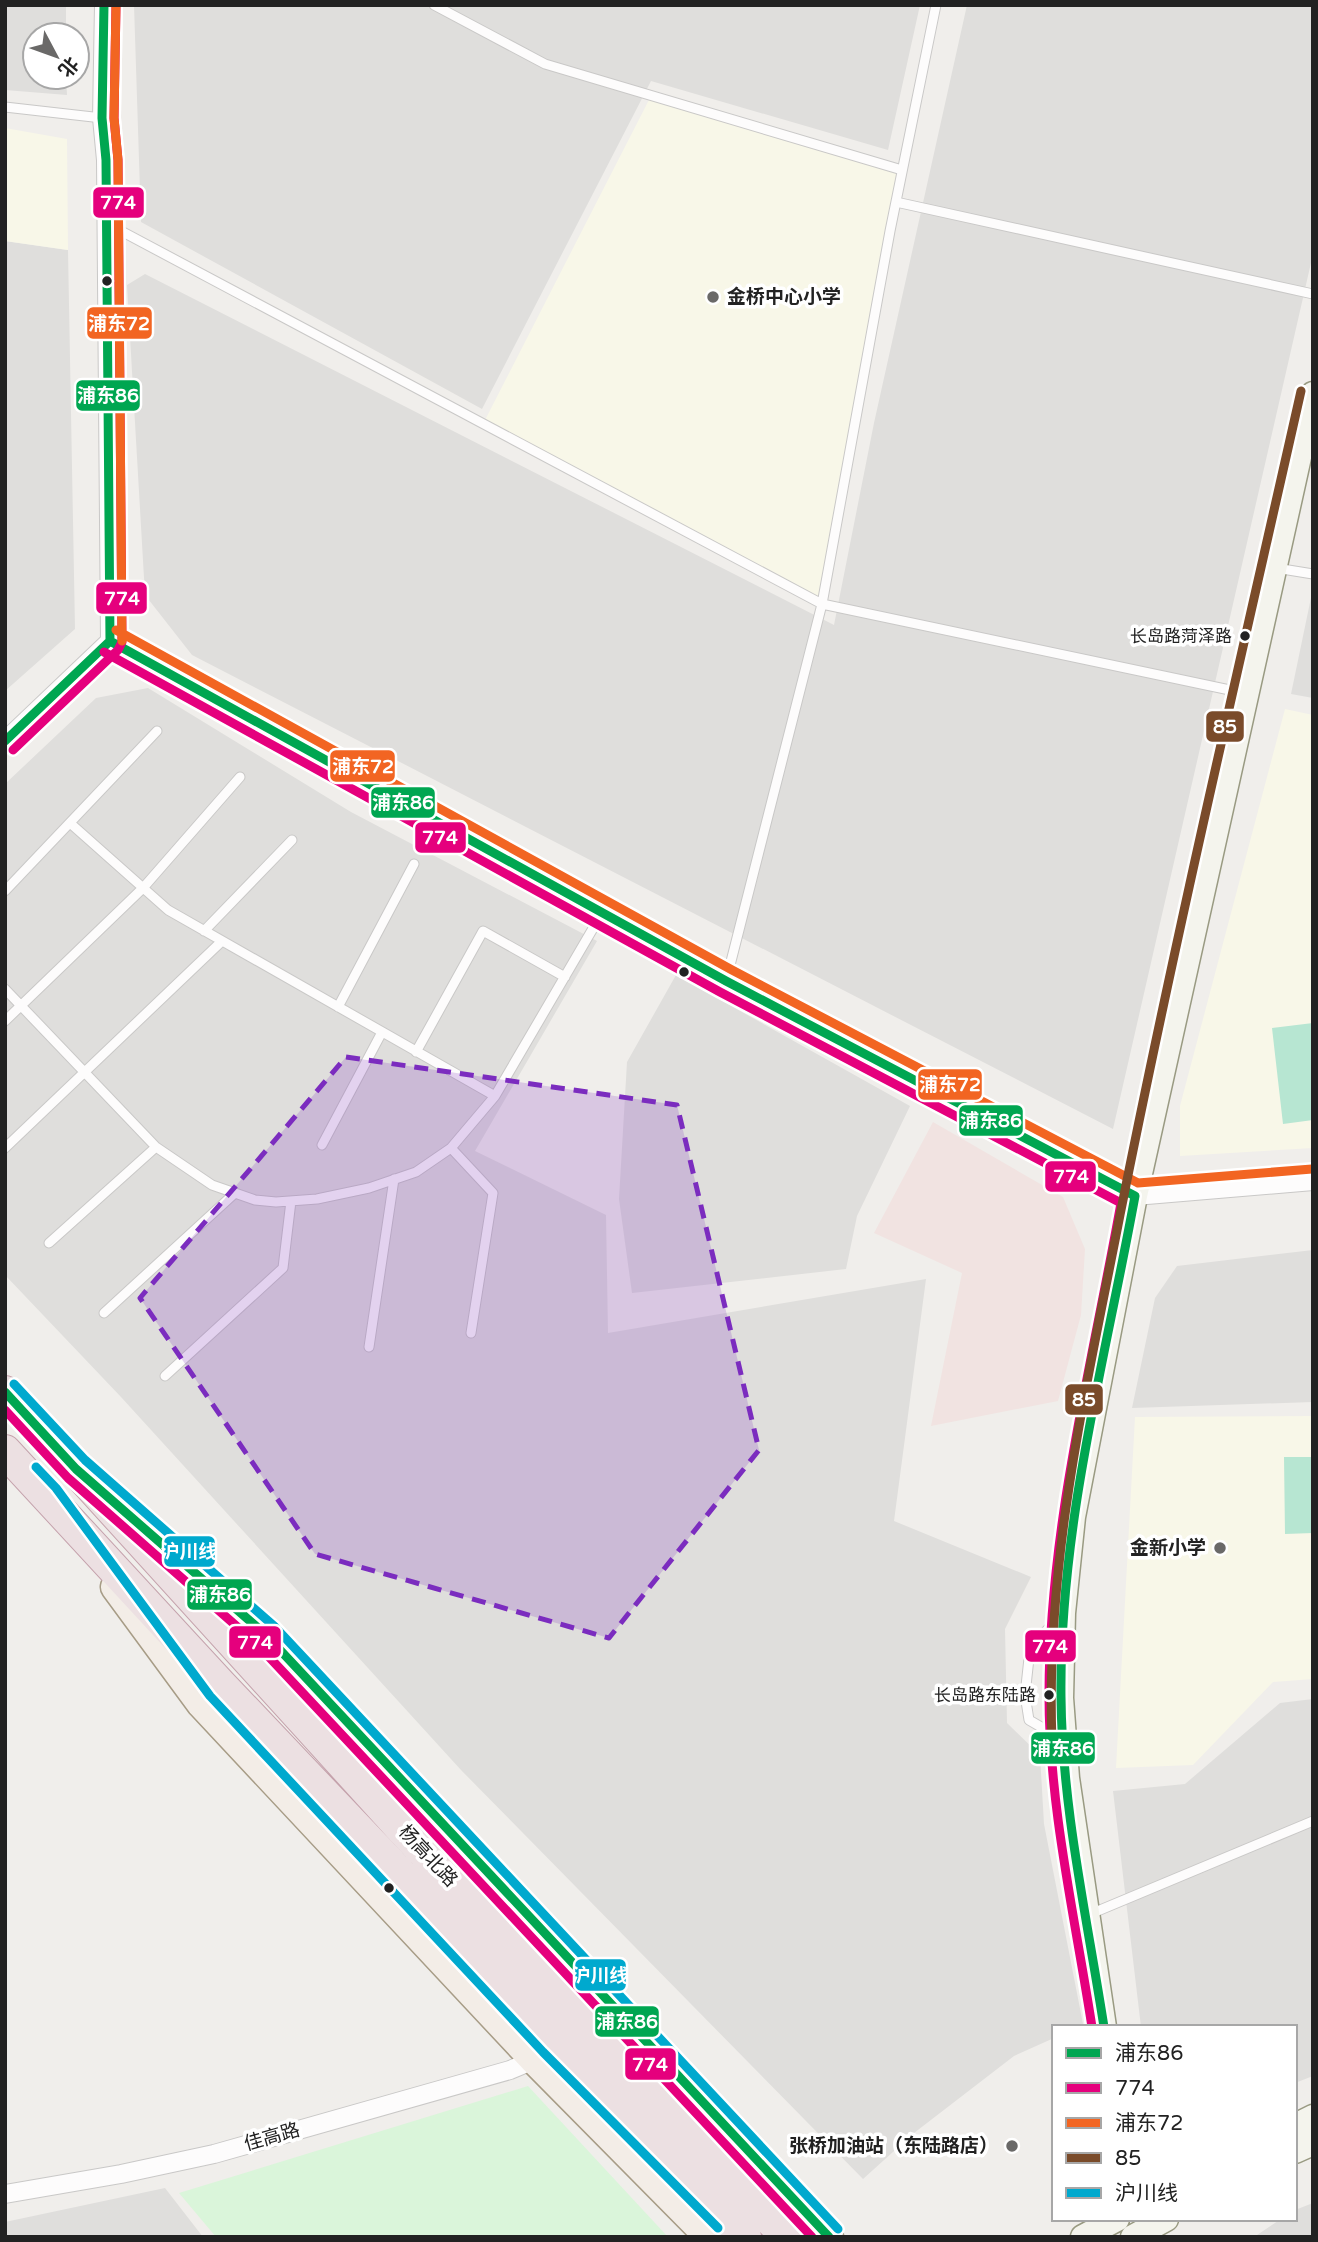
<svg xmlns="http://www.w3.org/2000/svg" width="1318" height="2242" font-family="'Varela Round','Noto Sans SC',sans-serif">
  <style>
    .residential { fill: #dfdedc }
    .commercial { fill: #f1e3e1 }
    .education { fill: #f8f7e8 }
    .park { fill: #daf5da }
    .pitch { fill: #b7e6d2 }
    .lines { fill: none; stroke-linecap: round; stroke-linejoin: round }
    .lane-casing { stroke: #c9c8c7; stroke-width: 11 }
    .street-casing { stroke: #c9c8c7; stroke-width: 20 }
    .secondary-casing { stroke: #999a82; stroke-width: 27 }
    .primary-casing { stroke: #a79c86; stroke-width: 31 }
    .highway-casing { stroke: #c5a2ac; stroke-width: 34 }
    .lane { stroke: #fdfcfc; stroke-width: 9 }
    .street { stroke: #fdfcfc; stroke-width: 18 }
    .secondary { stroke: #f4f4ed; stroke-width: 24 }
    .primary { stroke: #f3ede7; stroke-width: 28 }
    .highway { stroke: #ece0e2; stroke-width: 32 }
    .bus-1-casing { stroke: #fff; stroke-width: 14 }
    .bus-2-casing { stroke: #fff; stroke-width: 14 }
    .bus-3-casing { stroke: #fff; stroke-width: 14 }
    .bus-4-casing { stroke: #fff; stroke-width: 14 }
    .bus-5-casing { stroke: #fff; stroke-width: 14 }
    .bus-1 { stroke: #00a651; stroke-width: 9 }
    .bus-2 { stroke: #e5007d; stroke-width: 9 }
    .bus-3 { stroke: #f26522; stroke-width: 9 }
    .bus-4 { stroke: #7a4b2a; stroke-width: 9 }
    .bus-5 { stroke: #00a9ce; stroke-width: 9 }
    .marked { fill: #7b2cbf; fill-opacity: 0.2; stroke: #7b2cbf; stroke-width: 5; stroke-dasharray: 14 9; stroke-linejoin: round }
    .bus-dot { fill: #222; stroke: #fff; stroke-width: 2.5 }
    .poi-dot { fill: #6a6968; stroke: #fff; stroke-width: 2.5 }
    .labels { text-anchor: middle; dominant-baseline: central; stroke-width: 7; stroke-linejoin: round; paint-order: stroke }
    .bus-label { font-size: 17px; fill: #222; stroke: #fff; text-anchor: end }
    .poi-label { font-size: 19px; font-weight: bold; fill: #222; stroke: #fff; text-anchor: end }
    .street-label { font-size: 19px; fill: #222; stroke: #fff }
    .line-badge { stroke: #fff; stroke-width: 2.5 }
    .badge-label { font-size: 19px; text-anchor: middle; font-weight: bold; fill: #fff }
  </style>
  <rect width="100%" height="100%" fill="#f0eeeb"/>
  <path class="residential" d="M5 5H66V35H35V77H66L67 95 5 90Z
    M134 5H920L888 150 651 81 482 409 141 222Z
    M967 5H1313V254L1113 1129 192 655 145 595 127 285 145 274 834 625 874 423Z
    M5 241 68 250 75 629 5 691Z
    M1313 588V698L1291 694Z
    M148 688 351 812 597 941 475 1151 606 1215 608 1333 926 1279 894 1521 1031 1577 1005 1629 1007 1723 1040 1755 1044 1824 1083 2024 1054 2027V2038L1014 2056 914 2133 863 2179 461 1770 121 1397 5 1275V784L96 698Z
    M676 975 910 1106 857 1216 846 1269 632 1293 619 1199 627 1062Z
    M1313 1250V1402L1132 1408 1155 1298 1177 1266Z
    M1313 1699V2076L1295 2083V2027H1141L1113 1791 1185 1784 1280 1703Z
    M165 2188 203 2237H5V2222Z
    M1313 2203V2237H1254L1281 2219H1295V2210Z"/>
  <path class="commercial" d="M933 1122 1063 1197 1085 1249 1081 1315 1058 1401 931 1426 962 1273 874 1233Z"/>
  <path class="education" d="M651 96 902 170 822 604 483 424Z
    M5 128 67 139 68 250 5 241Z
    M1285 709 1313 715V1148L1180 1156V1106Z
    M1313 1416V1679L1273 1682 1193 1765 1116 1768 1135 1417Z"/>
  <path class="park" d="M528 2086 668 2237H216L179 2193Z"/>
  <path class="pitch" d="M1313 1023V1120L1283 1124 1272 1028Z
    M1284 1457H1313V1533L1285 1534Z"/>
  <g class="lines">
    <g class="lane-casing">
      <path id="lane" d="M434 5 545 64 902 170
        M5 107 102 118
        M896 202 1313 294
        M106 223 822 604 1244 693
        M1276 568 1313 574
        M70 823 168 910 495 1096 602 913
        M5 891 157 731
        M204 931 292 840
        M726 981 822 604 890 231 936 5
        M5 989 156 1147 212 1185 255 1200 276 1202 317 1199 369 1188 416 1172 451 1148 495 1096
        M338 1007 414 864
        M5 1021 143 888 240 777
        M416 1052 483 931 565 977
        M322 1145 382 1032
        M5 1148 222 941
        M451 1148 493 1193 471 1333
        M49 1243 156 1147
        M104 1313 235 1193
        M369 1347 394 1179
        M165 1376 283 1268 291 1201
        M1057 1619 1030 1649 1025 1695 1029 1720 1060 1738
        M1088 1915 1313 1821"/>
    </g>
    <g class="street-casing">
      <path id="street" d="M110 641 726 981 1135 1196 1313 1181
        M5 741 110 641 106 160 102 118 104 5
        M5 2194 121 2174 214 2154 510 2070 534 2060"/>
    </g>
    <g class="secondary-casing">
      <path id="secondary" d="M1104 2027 1067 1778 1061 1698 1063 1613 1073 1517 1135 1196 1313 394
        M1295 2126 1313 2117
        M1295 2151 1313 2143
        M1083 2237 1117 2219
        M1133 2237 1166 2219"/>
    </g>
    <g class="primary-casing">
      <path id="primary" d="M145 1530 266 1635 829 2237
        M115 1587 201 1704 534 2060 709 2237"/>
    </g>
    <g class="highway-casing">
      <path id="highway" d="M5 1392 400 1827 787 2237
        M5 1451 220 1684 745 2237"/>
    </g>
    <use href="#lane" class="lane"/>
    <use href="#street" class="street"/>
    <use href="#secondary" class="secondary"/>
    <use href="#primary" class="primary"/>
    <use href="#highway" class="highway"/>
    <g class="bus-1-casing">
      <path id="bus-1" d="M110 641 726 981 1135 1196C1105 1361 1059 1528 1061 1697 1062 1808 1087 1917 1104 2027
        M5 741 110 641 106 160 102 118 104 5
        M5 1392 76 1469 266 1635 829 2237"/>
    </g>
    <g class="bus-2-casing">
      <path id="bus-2" d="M104 652 720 992 1121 1203C1092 1365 1049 1529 1049 1695 1049 1807 1075 1917 1092 2027
        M13 750 118 650 122 642 118 160 114 118 116 5
        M5 1410 68 1478 257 1644 812 2237"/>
    </g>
    <g class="bus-3-casing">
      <path id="bus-3" d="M116 5 114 118 118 160 122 641
        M116 630 732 970 1138 1183 1312 1169"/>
    </g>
    <g class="bus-4-casing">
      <path id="bus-4" d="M1052 1741C1045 1562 1086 1390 1120 1215 1175 939 1239 666 1301 391"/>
    </g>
    <g class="bus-5-casing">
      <path id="bus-5" d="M14 1384 85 1460 275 1627 838 2229
        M36 1467 56 1488 210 1696 543 2052 718 2228"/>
    </g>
    <use href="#bus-1" class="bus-1"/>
    <use href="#bus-2" class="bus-2"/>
    <use href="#bus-3" class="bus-3"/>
    <use href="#bus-4" class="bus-4"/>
    <use href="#bus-5" class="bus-5"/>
  </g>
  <path class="marked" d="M346 1057 677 1105 759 1450 609 1638 315 1554 140 1298Z"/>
  <g class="bus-dot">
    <circle cx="107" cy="281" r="6"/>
    <circle cx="1245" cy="636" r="6"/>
    <circle cx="684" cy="972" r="6"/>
    <circle cx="1049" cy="1695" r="6"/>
    <circle cx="389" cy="1888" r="6"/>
  </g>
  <g class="poi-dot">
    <circle cx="713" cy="297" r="7"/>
    <circle cx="1220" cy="1548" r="7"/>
    <circle cx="1012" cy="2146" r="7"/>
  </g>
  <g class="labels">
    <g class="bus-label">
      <text x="1232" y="636">长岛路菏泽路</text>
      <text x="1036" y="1695">长岛路东陆路</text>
    </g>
    <g class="poi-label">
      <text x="727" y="297" text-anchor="start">金桥中心小学</text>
      <text x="1206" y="1548">金新小学</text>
      <text x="998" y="2146">张桥加油站（东陆路店）</text>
    </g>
    <g class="street-label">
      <text transform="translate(428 1856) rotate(47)">杨高北路</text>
      <text transform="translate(272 2137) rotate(-16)">佳高路</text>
    </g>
  </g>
  <g class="line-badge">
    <rect x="92" y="186" width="53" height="33" rx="7" fill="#e5007d"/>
    <rect x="86" y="306" width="67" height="34" rx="7" fill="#f26522"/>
    <rect x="75" y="379" width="66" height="33" rx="7" fill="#00a651"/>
    <rect x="95" y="581" width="53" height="34" rx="7" fill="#e5007d"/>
    <rect x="1205" y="710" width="40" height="33" rx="7" fill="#7a4b2a"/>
    <rect x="329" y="749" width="67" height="34" rx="7" fill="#f26522"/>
    <rect x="370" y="786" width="66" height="33" rx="7" fill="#00a651"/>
    <rect x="414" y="821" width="53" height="33" rx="7" fill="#e5007d"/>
    <rect x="917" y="1068" width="66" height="33" rx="7" fill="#f26522"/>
    <rect x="958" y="1104" width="66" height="33" rx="7" fill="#00a651"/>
    <rect x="1044" y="1160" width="53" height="33" rx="7" fill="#e5007d"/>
    <rect x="1064" y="1383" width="40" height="33" rx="7" fill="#7a4b2a"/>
    <rect x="163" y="1535" width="53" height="33" rx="7" fill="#00a9ce"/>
    <rect x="186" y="1578" width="67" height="33" rx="7" fill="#00a651"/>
    <rect x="228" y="1625" width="54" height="34" rx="7" fill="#e5007d"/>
    <rect x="1024" y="1629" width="53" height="34" rx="7" fill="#e5007d"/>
    <rect x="1030" y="1731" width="66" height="34" rx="7" fill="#00a651"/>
    <rect x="574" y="1958" width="53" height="34" rx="7" fill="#00a9ce"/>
    <rect x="594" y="2005" width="66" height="33" rx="7" fill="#00a651"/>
    <rect x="624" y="2047" width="53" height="34" rx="7" fill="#e5007d"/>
  </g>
  <g class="badge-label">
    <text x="118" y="209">774</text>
    <text x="119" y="330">浦东72</text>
    <text x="108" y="402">浦东86</text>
    <text x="122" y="605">774</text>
    <text x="1225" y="733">85</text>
    <text x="363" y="773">浦东72</text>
    <text x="403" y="809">浦东86</text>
    <text x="440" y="844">774</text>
    <text x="950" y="1091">浦东72</text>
    <text x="991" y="1127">浦东86</text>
    <text x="1071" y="1183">774</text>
    <text x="1084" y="1406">85</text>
    <text x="189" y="1558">沪川线</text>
    <text x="220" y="1601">浦东86</text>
    <text x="255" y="1649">774</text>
    <text x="1050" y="1653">774</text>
    <text x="1063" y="1755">浦东86</text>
    <text x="600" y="1982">沪川线</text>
    <text x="627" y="2028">浦东86</text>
    <text x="650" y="2071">774</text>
  </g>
  <rect width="1318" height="2242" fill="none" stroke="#222222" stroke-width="14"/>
  <rect x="1052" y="2025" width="245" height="196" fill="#ffffff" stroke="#a7a7a7" stroke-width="2"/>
  <rect x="1066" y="2048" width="35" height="10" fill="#00a651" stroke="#a7a7a7" stroke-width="2"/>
  <text x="1115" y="2060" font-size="21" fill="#222222">浦东86</text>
  <rect x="1066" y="2083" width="35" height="10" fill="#e5007d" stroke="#a7a7a7" stroke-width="2"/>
  <text x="1115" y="2095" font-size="21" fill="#222222">774</text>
  <rect x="1066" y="2118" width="35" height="10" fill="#f26522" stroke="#a7a7a7" stroke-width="2"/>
  <text x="1115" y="2130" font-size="21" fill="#222222">浦东72</text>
  <rect x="1066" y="2153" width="35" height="10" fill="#7a4b2a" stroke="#a7a7a7" stroke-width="2"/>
  <text x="1115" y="2165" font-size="21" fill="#222222">85</text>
  <rect x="1066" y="2188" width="35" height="10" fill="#00a9ce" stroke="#a7a7a7" stroke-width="2"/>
  <text x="1115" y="2200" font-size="21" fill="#222222">沪川线</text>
  <g transform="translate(56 56) rotate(131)"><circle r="33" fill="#ffffff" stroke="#a7a7a7" stroke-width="2"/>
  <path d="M0-5L12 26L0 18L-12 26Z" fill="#6a6968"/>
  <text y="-10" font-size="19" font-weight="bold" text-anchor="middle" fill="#222222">北</text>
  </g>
</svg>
